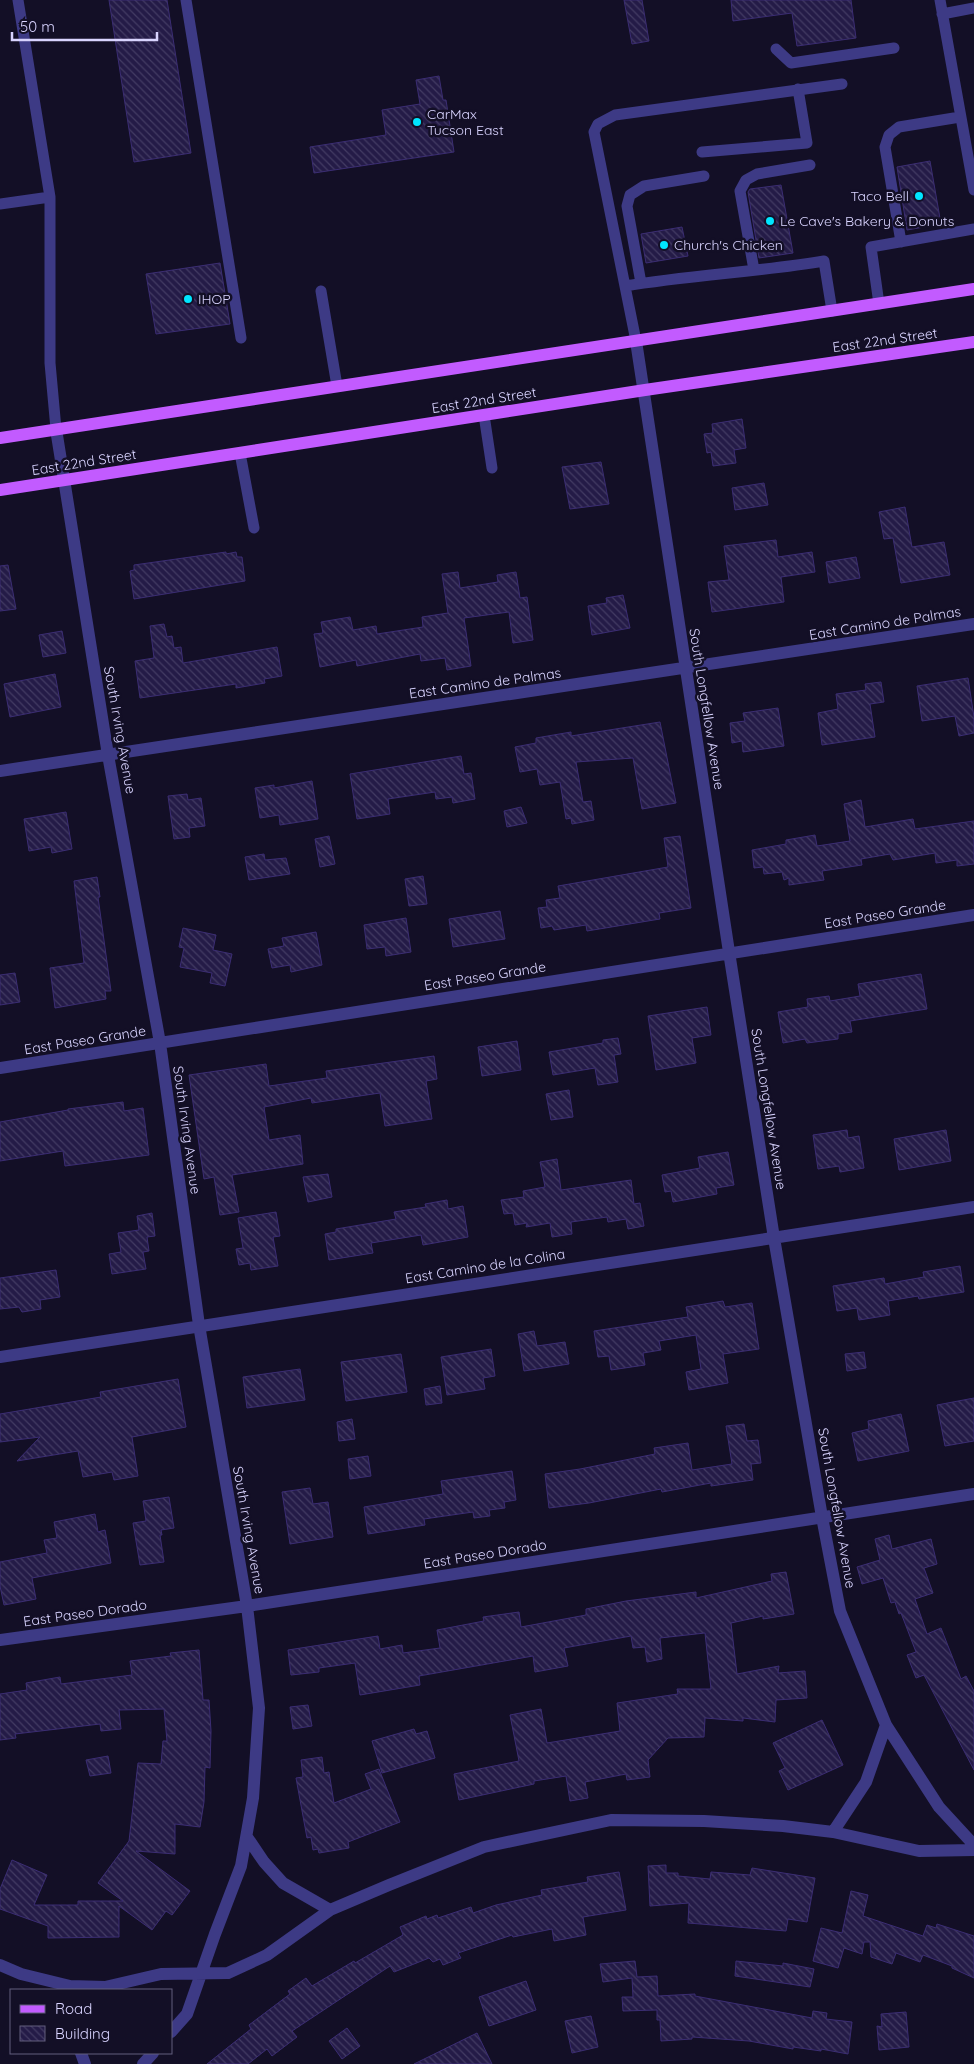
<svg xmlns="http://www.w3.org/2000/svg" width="974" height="2064" font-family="Quicksand,sans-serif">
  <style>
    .building { fill: url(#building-back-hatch); stroke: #3b2d73 }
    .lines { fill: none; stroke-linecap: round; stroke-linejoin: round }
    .lane { stroke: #3d3a85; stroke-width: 11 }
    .street { stroke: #3d3a85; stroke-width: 12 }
    .primary { stroke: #c25bff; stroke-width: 12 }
    .poi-dot { fill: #00e5ff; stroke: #130f26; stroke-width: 2 }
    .labels { text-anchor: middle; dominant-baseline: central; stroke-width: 5; stroke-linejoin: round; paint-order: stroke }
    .poi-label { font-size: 14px; fill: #d9d4ff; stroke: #130f26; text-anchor: start }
    .street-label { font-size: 14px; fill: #d9d4ff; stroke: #130f26 }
  </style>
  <defs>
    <pattern id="building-back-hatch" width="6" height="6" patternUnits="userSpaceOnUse" patternTransform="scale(1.25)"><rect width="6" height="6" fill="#241b47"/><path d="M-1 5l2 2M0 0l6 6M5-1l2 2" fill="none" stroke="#433b63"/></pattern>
  </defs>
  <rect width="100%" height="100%" fill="#130f26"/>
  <path class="building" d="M109 0H167L191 153 134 162Z
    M624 0H642L649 41 632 44Z
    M731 0H851L856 38 797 46 792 13 733 21Z
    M439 76 443 100H446L454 152 314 173 310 147 386 135 382 110 420 104 416 80Z
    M930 161 941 224 907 230 897 167Z
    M781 185 793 253 759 258 748 192 750 189Z
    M682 227 688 256 646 263 641 234Z
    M220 263 230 324 156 334 146 274Z
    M742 419 746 448 734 450 736 463 713 466 711 452 707 453 704 434 713 433 712 424Z
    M601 462 609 504 570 509 562 467Z
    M764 483 768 505 735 510 732 488Z
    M905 507 912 547 944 542 950 575 901 583 893 538 884 539 879 512Z
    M776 540 778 557 812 552 815 572 781 577 784 602 712 612 708 582 729 580 724 546Z
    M226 552V554L236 552 237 557H242L245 581 134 599 130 571 134 570V565Z
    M856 557 860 578 829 583 826 562Z
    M8 565 16 609 0 611V566Z
    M458 572 460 588 498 582 497 575 516 572 520 598 527 597 533 640 513 643 509 612 464 618 471 666 447 670 445 658 421 661 420 654 357 666 356 660 320 667 314 634 323 633 321 622 350 617 353 630 376 626 377 634 423 627 422 617 448 613 442 574Z
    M623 595 630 628 592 635 588 606 607 603 606 598Z
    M164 624 167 637 172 636 174 648 181 647 183 663 277 647 282 676 264 679 265 683 236 688V684L140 698 135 661 154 658 150 626Z
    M62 631 66 653 43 657 39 635Z
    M55 674 61 707 10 717 4 684Z
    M968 678 974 717V733L959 736 955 716 922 721 917 686Z
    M881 682 884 702 870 704 875 737 822 745 818 713 838 709 836 694 866 690 865 684Z
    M778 708 784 746 743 752 742 741 732 743 730 723 745 721 743 713Z
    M660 722 676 803 642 809 633 758 576 762 583 802 591 801 594 820 572 824 571 818 566 819 560 782 540 785 537 769 520 772 515 747 536 743V738L571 732V736Z
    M461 756 464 774 471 773 475 799 453 803 452 797 436 799 435 792 388 799 390 814 357 819 350 774Z
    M312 781 318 819 280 825 279 815 260 818 255 788 274 785V788Z
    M187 794 188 800 201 798 205 826 189 828 190 837 174 839 168 796Z
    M861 800 865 827 913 819 915 829 974 821V864L957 866V860L936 863 935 853 893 860 890 854 861 859 862 865 822 871 824 880 789 885V878L784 880 782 872 764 874 763 867 754 868 752 850 786 844V840L815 835 817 846 850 841 844 804Z
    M521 807 527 823 507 827 504 811Z
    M66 812 72 849 52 853 51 847 29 851 24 819Z
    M329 836 335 864 320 867 315 839Z
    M680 836 691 908 659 913 660 919 587 931 586 925 554 930 552 926 541 928 538 908 547 907 546 900 560 898 558 886 668 867 664 838Z
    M264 854 265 860 286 858 290 874 249 880 245 857Z
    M423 876 427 904 409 906 405 879Z
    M97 877 100 897H98L111 991H105L106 999 55 1008 50 968 84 963 74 881Z
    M500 911 505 939 453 947 449 919Z
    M406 918 411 952 386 956 385 947 367 949 364 925Z
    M183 928 216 935 213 950 232 954 225 986 210 983 212 973 180 967 184 948 179 947Z
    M316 932 322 965 291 972 290 965 272 968 268 949 284 946 282 938Z
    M15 973 20 1002 0 1005V975Z
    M921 974 927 1009 850 1021 852 1032 838 1034V1039L807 1043 805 1039 783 1043 778 1012 808 1007 807 999 829 996 830 1001 860 996 858 984Z
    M707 1007 711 1035 692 1038 696 1063 656 1070 648 1016Z
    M618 1038 621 1054 614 1055 618 1082 598 1085 595 1068 553 1075 549 1052 603 1043V1040Z
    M517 1041 521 1070 482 1076 478 1047Z
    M434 1056 437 1079 426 1081 432 1119 385 1126 380 1093 312 1103 311 1098 264 1107 269 1140 300 1135 303 1164 232 1175 239 1212 220 1215 214 1177 204 1179 189 1075 266 1064 269 1086 327 1078 326 1071Z
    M569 1090 573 1117 551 1120 546 1094Z
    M123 1102 124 1111 143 1108 149 1155 65 1166 63 1151 0 1161V1122L68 1110V1109Z
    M847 1130 848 1138 859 1136 864 1168 840 1172 839 1166 818 1169 813 1135Z
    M946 1130 951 1161 899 1170 894 1139Z
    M728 1152 734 1185 716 1188 717 1194 673 1202 671 1191 665 1192 662 1175 700 1168 698 1157Z
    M557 1159 561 1190 631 1180 634 1204 640 1203 644 1226 628 1229 626 1219 608 1222 607 1217 571 1222 572 1234 552 1237 550 1223 526 1227 527 1223 515 1225 513 1213 504 1214 501 1200 524 1197 523 1191 545 1187 540 1162Z
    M328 1174 332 1197 308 1202 303 1177Z
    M447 1200 448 1209 463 1206 468 1237 423 1245 421 1235 371 1243 373 1253 329 1260 325 1234 336 1232V1229L396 1219 394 1212 426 1207 425 1204Z
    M276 1212 280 1236 273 1237 278 1266 251 1270 250 1263 239 1265 236 1249 243 1248 238 1218Z
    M152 1213 155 1236 147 1237 149 1251 143 1252 146 1269 112 1274 109 1254 121 1252 118 1233 139 1230 137 1216Z
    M960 1266 964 1292 919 1299 918 1296 888 1301 890 1315 859 1320 857 1308 837 1311 833 1286 884 1278 885 1284 924 1277 923 1272Z
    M56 1270 60 1297 40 1300 41 1309 22 1312 19 1307 0 1309V1278Z
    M723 1301 725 1307 752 1303 759 1349 723 1354 728 1383 689 1390 686 1372 701 1369 696 1335 659 1341 661 1350 643 1353 645 1365 611 1370 609 1356 598 1357 594 1331 688 1317 686 1307Z
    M534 1331 537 1346 565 1342 569 1364 524 1371 518 1334Z
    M491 1349 495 1376 483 1378 485 1389 447 1395 441 1357Z
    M864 1352 866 1368 847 1371 845 1354Z
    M401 1354 407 1392 346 1401 341 1362Z
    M300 1369 305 1400 247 1408 243 1377Z
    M178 1379 186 1427 132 1437 138 1476 114 1480 112 1472 83 1477 78 1451 17 1461 40 1437 0 1442V1414L101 1397 100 1392Z
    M440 1386 442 1403 426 1405 424 1389Z
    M974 1398V1441L945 1446 937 1405Z
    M901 1414 909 1451 858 1461 852 1433 869 1429 868 1421Z
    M352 1419 355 1439 339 1441 337 1422Z
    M744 1424 747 1441 758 1440 761 1463 751 1464 753 1480 711 1486V1483L662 1492 661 1489 589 1503 549 1508 545 1474 580 1469 655 1454 654 1448 688 1443 692 1470 732 1464 726 1426Z
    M368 1456 371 1476 350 1479 348 1459Z
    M512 1471 516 1500 504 1502 505 1508 489 1510 490 1516 474 1518 473 1512 424 1519 425 1525 368 1534 364 1507 443 1494 441 1481Z
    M310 1488 313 1504 328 1502 333 1537 290 1544 282 1492Z
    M169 1497 174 1528 161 1530 162 1535H160L164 1562 140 1565 133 1523 146 1521 143 1501Z
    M95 1514 98 1532 105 1530 111 1563 32 1578 36 1599 4 1605 0 1586V1562L47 1553 44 1540 57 1538 54 1522Z
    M889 1535 892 1549 931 1539 937 1564 924 1568 933 1593 915 1599 927 1634 941 1628 961 1679 966 1676 974 1691V1770L924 1675 916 1678 907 1655 916 1652 901 1613 899 1614 895 1602 891 1603 883 1578 862 1584 857 1567 880 1560 875 1539Z
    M786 1572 794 1614 763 1619V1616L731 1623 737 1674 779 1666 778 1673 805 1671 807 1698 776 1700 775 1722 743 1718V1721L705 1718 704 1737 668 1738 648 1760 650 1777 627 1780 626 1774 585 1782 588 1798 570 1801 566 1776 534 1781V1784L459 1800 454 1774 519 1761 510 1715 541 1709 547 1743 620 1731 617 1703 678 1694 677 1689H711L705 1633 660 1638 662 1659 647 1662 645 1647 633 1648 631 1636 564 1648 568 1666 535 1672 533 1656 419 1676 420 1685 360 1695 355 1663 319 1668V1672L291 1675 288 1650 378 1636 380 1649 402 1645 403 1653 440 1648 437 1630 484 1621 483 1617 519 1612 521 1627 586 1615V1609L626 1601 696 1592V1598L772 1581 771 1574Z
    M199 1650 203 1700H209L211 1731 210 1768 205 1767 204 1802 200 1827 175 1824V1854L136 1851 190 1891 172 1915 166 1911 152 1930 119 1906V1937L48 1938V1926L0 1909V1889L12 1860 47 1875 34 1905H78V1901H123L98 1883 129 1841 138 1763 161 1764 163 1741H167L164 1709 119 1710 121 1729 101 1731 100 1724 15 1734 16 1738 0 1740V1694L27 1690 26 1683 60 1677 61 1684 132 1675 130 1661 171 1656 170 1653Z
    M308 1705 312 1726 293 1729 290 1707Z
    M822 1720 843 1765 788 1790 779 1771 785 1768 773 1743Z
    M414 1729 416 1734 427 1731 435 1758 382 1773 372 1741Z
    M108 1756 111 1773 90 1776 86 1760Z
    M322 1757 324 1773 329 1772 334 1803 371 1789 365 1774 379 1769 400 1822 348 1842 349 1848 319 1853 318 1849 313 1850 311 1837 307 1838 296 1778 303 1777 301 1760Z
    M666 1865V1873H678V1876L710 1879 711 1872 750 1875 752 1868 815 1878 807 1922 788 1919 786 1931 688 1923 689 1903 650 1906 648 1866Z
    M619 1872 626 1910 583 1917 586 1935 554 1941 552 1929 513 1937 512 1935 458 1953 461 1958 443 1965 440 1959 433 1962 429 1958 394 1972 390 1966 292 2031 297 2037 272 2056 267 2049 248 2064H207L251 2029 249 2025 290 1994 288 1991 306 1978 312 1986 354 1961 355 1963 403 1935 400 1927 426 1916 427 1919 437 1915 438 1918 471 1907 473 1913 496 1905 542 1895 541 1890 588 1882 587 1877Z
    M851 1891 868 1895 863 1916 923 1936 927 1925 936 1928 937 1924 974 1936V1978L952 1968V1966L923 1955 920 1962 896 1953 892 1964 871 1957 870 1942H864L862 1954 844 1948 838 1968 813 1961 821 1928 842 1933Z
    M635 1961 637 1977 657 1976 658 1996 695 1994V1996L812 2018 813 2011 827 2013 826 2019 852 2022 848 2054 821 2049V2051L793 2047V2049L749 2041 692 2037V2039L661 2041 660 2020H657V2010L623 2011 622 1997H633L632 1978 603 1982 600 1964Z
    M736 1961 783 1966V1963L814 1969 810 1987 735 1976Z
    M526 1981 536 2010 489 2026 479 1997Z
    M906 2012 909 2047 879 2050 877 2026 882 2027 881 2014Z
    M591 2016 598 2047 572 2053 565 2021Z
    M347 2028 360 2046 342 2059 329 2041Z
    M477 2033 492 2064H414Z"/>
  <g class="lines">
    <path class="lane" d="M18 0 50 197V363L56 429
      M186 0 241 338
      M940 0 974 190
      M942 14 974 8
      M776 49 791 63 894 48
      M702 152 807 143 798 89
      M0 204 50 197
      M901 242 885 147 889 135 899 127 960 117
      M754 270 740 191 746 180 757 174 810 165
      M641 283 627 206 630 195 644 186 704 176
      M625 286C691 275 758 272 824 261L832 311
      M321 291 337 386
      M879 304 871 247 974 229
      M636 341 594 132 598 124 615 115 842 84
      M484 415 492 468
      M240 453 254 528"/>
    <path class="street" d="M636 341 729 952 774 1238 822 1517 840 1611 886 1725 939 1807 974 1845
      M56 429 108 755 160 1043 199 1325 247 1606 259 1708 253 1798 241 1866 215 1934 187 2014 171 2032
      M0 771 974 624
      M0 1068 974 915
      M0 1357 974 1207
      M0 1640 247 1606 974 1494
      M833 1832 866 1782 886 1725
      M247 1837 264 1862 283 1883 330 1910
      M0 1965 21 1974 70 1986 105 1987 161 1974 228 1973 267 1955 330 1910 389 1885 484 1847 611 1820 704 1821 783 1826 833 1832 919 1851 974 1850
      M81 2053 85 2064
      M143 2064 153 2053"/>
    <path class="primary" d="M0 438 974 289
      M0 490 645 390 974 342"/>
  </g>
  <g class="poi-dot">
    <circle cx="417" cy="122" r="5"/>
    <circle cx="919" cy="196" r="5"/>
    <circle cx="770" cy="221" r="5"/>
    <circle cx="664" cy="245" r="5"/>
    <circle cx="188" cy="299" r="5"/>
  </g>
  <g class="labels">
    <g class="poi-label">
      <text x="427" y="114">CarMax<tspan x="427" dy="16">Tucson East</tspan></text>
      <text x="909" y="196" text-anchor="end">Taco Bell</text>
      <text x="780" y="221">Le Cave's Bakery &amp; Donuts</text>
      <text x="674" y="245">Church's Chicken</text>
      <text x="198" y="299">IHOP</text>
    </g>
    <g class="street-label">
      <text transform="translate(885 340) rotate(-8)">East 22nd Street</text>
      <text transform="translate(484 400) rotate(-9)">East 22nd Street</text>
      <text transform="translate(84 462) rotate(-9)">East 22nd Street</text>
      <text transform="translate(885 623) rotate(-9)">East Camino de Palmas</text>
      <text transform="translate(485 683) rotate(-8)">East Camino de Palmas</text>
      <text transform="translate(707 709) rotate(81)">South Longfellow Avenue</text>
      <text transform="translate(120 730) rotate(80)">South Irving Avenue</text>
      <text transform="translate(885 914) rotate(-9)">East Paseo Grande</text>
      <text transform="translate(485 976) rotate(-9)">East Paseo Grande</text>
      <text transform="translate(85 1040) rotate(-9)">East Paseo Grande</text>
      <text transform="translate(769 1109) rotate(81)">South Longfellow Avenue</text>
      <text transform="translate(187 1130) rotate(82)">South Irving Avenue</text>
      <text transform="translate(485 1266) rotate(-9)">East Camino de la Colina</text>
      <text transform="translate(837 1508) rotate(80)">South Longfellow Avenue</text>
      <text transform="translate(249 1530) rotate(80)">South Irving Avenue</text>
      <text transform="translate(485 1554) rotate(-9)">East Paseo Dorado</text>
      <text transform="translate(85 1613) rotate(-8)">East Paseo Dorado</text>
    </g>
  </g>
  <rect x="10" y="1989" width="162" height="65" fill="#130f26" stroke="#625e7d"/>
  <rect x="20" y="2005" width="25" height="8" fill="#c25bff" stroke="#625e7d"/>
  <text x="55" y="2014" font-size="15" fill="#d9d4ff">Road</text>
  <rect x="20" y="2026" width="25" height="15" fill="url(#building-back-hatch)" stroke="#625e7d"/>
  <text x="55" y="2039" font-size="15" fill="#d9d4ff">Building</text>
  <path d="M12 32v8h145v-8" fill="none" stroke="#d9d4ff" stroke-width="2.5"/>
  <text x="20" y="32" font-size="15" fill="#d9d4ff" stroke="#130f26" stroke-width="4" paint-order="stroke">50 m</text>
</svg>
